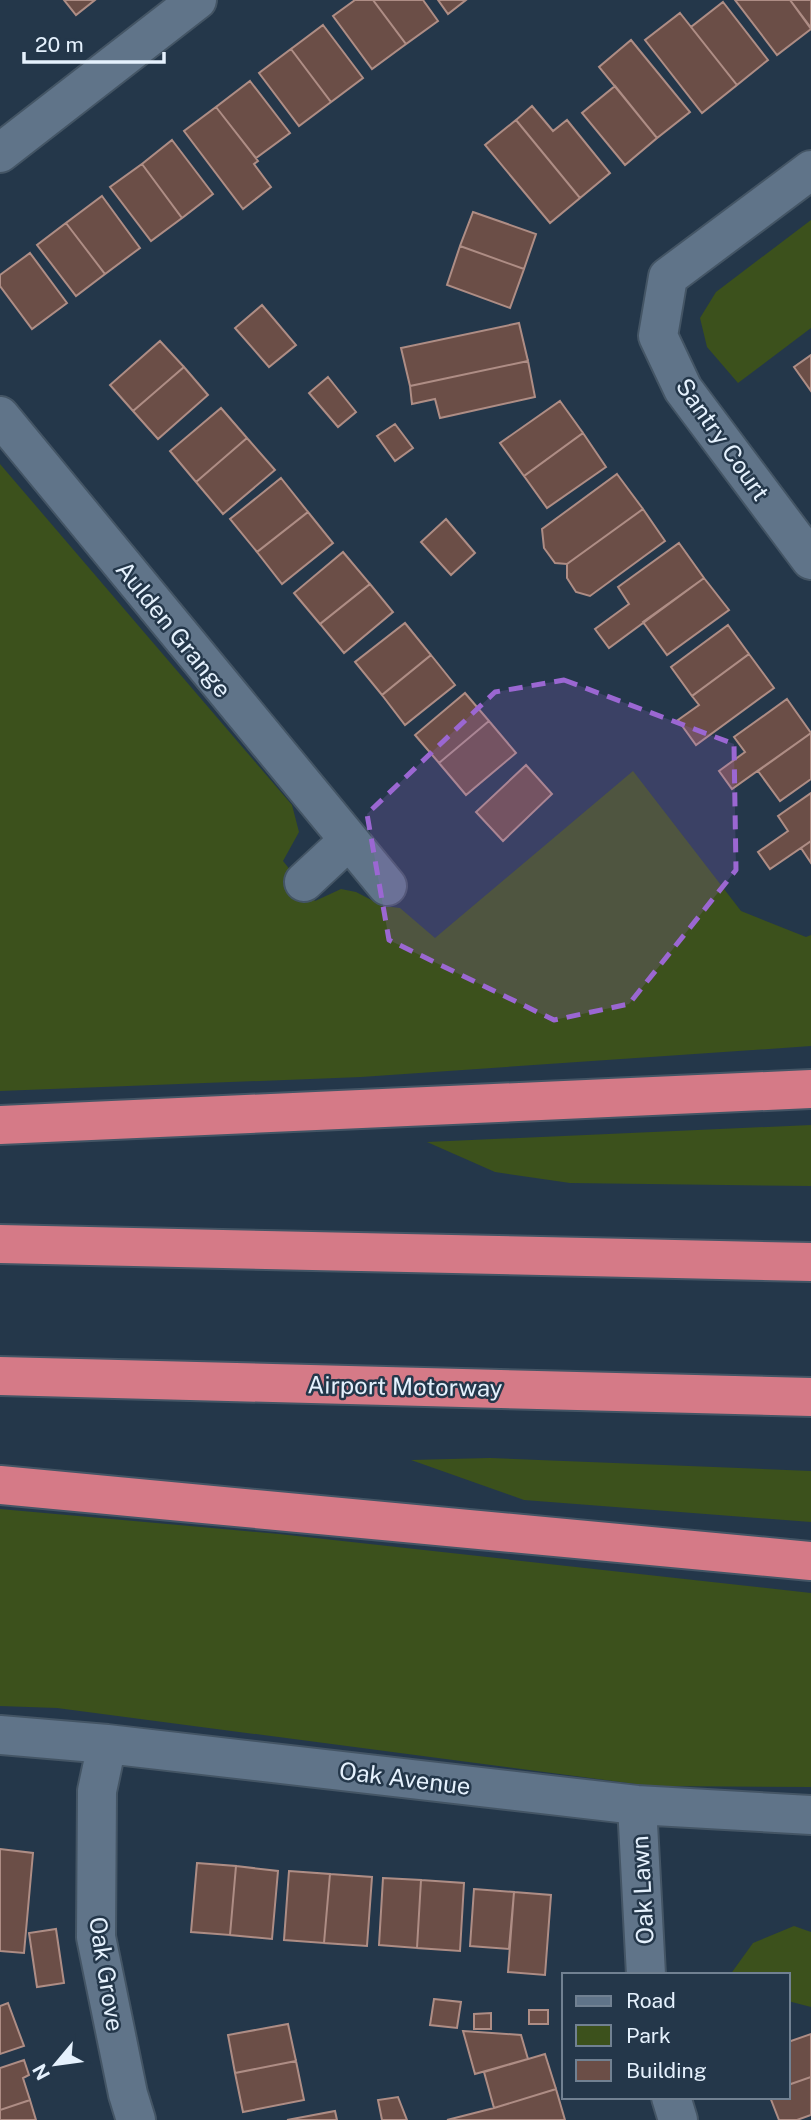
<svg xmlns="http://www.w3.org/2000/svg" width="811" height="2120" font-family="'Public Sans',sans-serif">
  <style>
    .green { fill: #3c511c }
    .building { fill: #6b4e47; stroke: #ae8d85; stroke-width: 2 }
    .lines { fill: none; stroke-linecap: round; stroke-linejoin: round }
    .minor-casing { stroke: #445565; stroke-width: 42 }
    .motorway-casing { stroke: #445565; stroke-width: 42 }
    .minor { stroke: #607489; stroke-width: 38 }
    .motorway { stroke: #d57a87; stroke-width: 38 }
    .marked { fill: #9b67d2; fill-opacity: 0.2; stroke: #9b67d2; stroke-width: 5; stroke-dasharray: 14 9; stroke-linejoin: round }
    .labels { text-anchor: middle; dominant-baseline: central; stroke-width: 5; stroke-linejoin: round; paint-order: stroke }
    .street-label { font-size: 24px; fill: #e5f1fd; stroke: #24374a }
  </style>
  <rect width="100%" height="100%" fill="#24374a"/>
  <path class="green" d="M811 220V328L738 383 707 347 700 318 716 292Z
    M0 464 292 805 299 832 283 861 315 901 341 889 356 892 383 906 400 908 435 938 633 771 741 911 806 937 811 935V1046L361 1077 0 1091Z
    M811 1125V1186L570 1183 495 1172 427 1142Z
    M490 1458 811 1471V1522L524 1500 411 1460Z
    M0 1509 279 1534 811 1593V1787L651 1786 57 1708 0 1706Z
    M794 1926 811 1932V2007L788 2001V1975H730L753 1943Z"/>
  <path class="building" d="M64 0H95L76 15Z
    M355 0H373L406 44 372 69 333 16Z
    M373 0H423L438 21 406 44Z
    M438 0H466L448 14Z
    M735 0H790L811 29 777 55Z
    M790 0H811V28Z
    M723 2 768 60 737 85 691 27Z
    M680 13 737 85 702 113 645 40Z
    M323 25 363 78 331 102 291 49Z
    M631 40 690 112 657 138 599 67Z
    M291 49 331 102 299 126 259 73Z
    M250 81 290 133 256 158 216 107Z
    M615 86 657 138 625 165 582 113Z
    M532 106 553 131 567 120 610 173 580 198 516 120Z
    M216 107 258 161 254 164 271 187 243 209 184 131Z
    M516 120 580 198 550 223 485 145Z
    M172 140 213 194 182 218 142 164Z
    M142 164 182 218 151 241 110 187Z
    M102 196 140 248 105 274 66 223Z
    M473 212 536 234 524 269 460 246Z
    M66 223 105 274 76 296 37 245Z
    M460 246 524 269 510 308 447 285Z
    M30 253 67 303 32 329 0 286V275Z
    M262 305 296 345 269 367 235 328Z
    M519 323 528 361 410 386 401 348Z
    M160 341 184 367 133 411 110 385Z
    M811 355V391L794 367Z
    M528 361 535 397 440 418 435 399 412 404 410 386Z
    M184 367 208 395 158 439 133 411Z
    M328 377 356 412 338 427 309 393Z
    M560 401 583 433 524 476 500 443Z
    M221 408 247 438 196 482 170 451Z
    M395 424 413 448 395 461 377 436Z
    M583 433 606 467 547 508 524 476Z
    M247 438 275 470 223 514 196 482Z
    M617 474 643 509 567 564 555 563 544 548 542 529Z
    M281 478 308 512 257 552 230 519Z
    M643 509 665 541 590 596 576 592 567 578V564Z
    M308 512 333 543 282 584 257 552Z
    M446 519 475 553 451 575 421 542Z
    M679 543 704 578 609 648 595 629 629 604 618 587Z
    M343 552 370 584 320 624 294 593Z
    M704 578 729 610 667 655 643 622Z
    M370 584 393 612 344 653 320 624Z
    M405 623 431 655 382 695 355 662Z
    M728 625 749 654 692 696 671 667Z
    M749 654 774 688 696 745 678 720 699 705 692 696Z
    M431 655 455 685 405 725 382 695Z
    M465 693 489 721 439 763 415 735Z
    M787 699 811 733 732 789 719 771 745 752 734 737Z
    M489 721 516 753 466 795 439 763Z
    M811 733V779L780 801 758 771Z
    M526 765 552 794 503 841 476 812Z
    M811 793V841L770 869 758 852 788 831 778 816Z
    M811 841V863L801 848Z
    M0 1849 33 1853 24 1953 0 1951Z
    M197 1863 236 1866 230 1935 191 1932Z
    M236 1866 278 1871 272 1939 230 1935Z
    M289 1871 330 1874 324 1943 284 1940Z
    M330 1874 372 1877 367 1946 324 1943Z
    M383 1878 421 1880 417 1948 379 1945Z
    M421 1880 464 1883 460 1951 417 1948Z
    M474 1889 514 1892 509 1949 470 1946Z
    M514 1892 551 1895 545 1975 508 1972Z
    M56 1929 64 1983 37 1987 29 1933Z
    M434 1999 461 2002 457 2028 430 2025Z
    M8 2003 24 2046 0 2054V2006Z
    M529 2010H548V2024H529Z
    M491 2013V2029H474V2014Z
    M288 2024 296 2061 235 2073 228 2035Z
    M463 2031 521 2035 528 2059 475 2074Z
    M811 2034V2077L788 2085V2042Z
    M545 2054 556 2089 494 2108 484 2072Z
    M24 2060 29 2075 23 2078 30 2100 0 2110V2068Z
    M296 2061 304 2100 243 2112 235 2073Z
    M811 2077V2115L797 2120H779L770 2097H788V2085Z
    M556 2089 565 2120H447L494 2108Z
    M398 2097 407 2120H382L378 2100Z
    M30 2100 36 2120H0V2110Z
    M335 2111 337 2120H287Z"/>
  <g class="lines">
    <g class="minor-casing">
      <path id="minor" d="M0 153 197 0
        M811 170 668 277 658 336 683 389 811 560
        M0 416 387 886
        M304 882 348 841
        M0 1735 107 1744 637 1805 811 1815
        M107 1744 97 1791 96 1937 128 2094 136 2120
        M637 1805 646 1975
        M671 2097 678 2120"/>
    </g>
    <g class="motorway-casing">
      <path id="motorway" d="M0 1125 811 1089
        M0 1244 811 1262
        M0 1376 811 1397
        M0 1485 811 1561"/>
    </g>
    <use href="#minor" class="minor"/>
    <use href="#motorway" class="motorway"/>
  </g>
  <path class="marked" d="M564 680 734 744 736 870 629 1004 554 1020 389 940 367 814 495 692Z"/>
  <g class="labels">
    <g class="street-label">
      <text transform="translate(723 439) rotate(55)">Santry Court</text>
      <text transform="translate(174 629) rotate(51)">Aulden Grange</text>
      <text transform="translate(405 1386) rotate(1)">Airport Motorway</text>
      <text transform="translate(405 1778) rotate(7)">Oak Avenue</text>
      <text transform="translate(642 1890) rotate(-93)">Oak Lawn</text>
      <text transform="translate(107 1974) rotate(81)">Oak Grove</text>
    </g>
  </g>
  <rect x="562" y="1973" width="228" height="126" fill="#24374a" stroke="#718192" stroke-width="2"/>
  <rect x="576" y="1996" width="35" height="10" fill="#607489" stroke="#718192" stroke-width="2"/>
  <text x="626" y="2008" font-size="21" fill="#e5f1fd">Road</text>
  <rect x="576" y="2025" width="35" height="21" fill="#3c511c" stroke="#718192" stroke-width="2"/>
  <text x="626" y="2043" font-size="21" fill="#e5f1fd">Park</text>
  <rect x="576" y="2060" width="35" height="21" fill="#6b4e47" stroke="#718192" stroke-width="2"/>
  <text x="626" y="2078" font-size="21" fill="#e5f1fd">Building</text>
  <g transform="translate(56 2064) rotate(241)" stroke="#24374a" stroke-width="5" paint-order="stroke">
  <path d="M0-5L12 26L0 18L-12 26Z" fill="#e5f1fd"/>
  <text y="-10" font-size="19" font-weight="bold" text-anchor="middle" fill="#e5f1fd">N</text>
  </g>
  <path d="M24 52v10h140v-10" fill="none" stroke="#e5f1fd" stroke-width="3.5"/>
  <text x="35" y="52" font-size="21" fill="#e5f1fd" stroke="#24374a" stroke-width="5" paint-order="stroke">20 m</text>
</svg>
